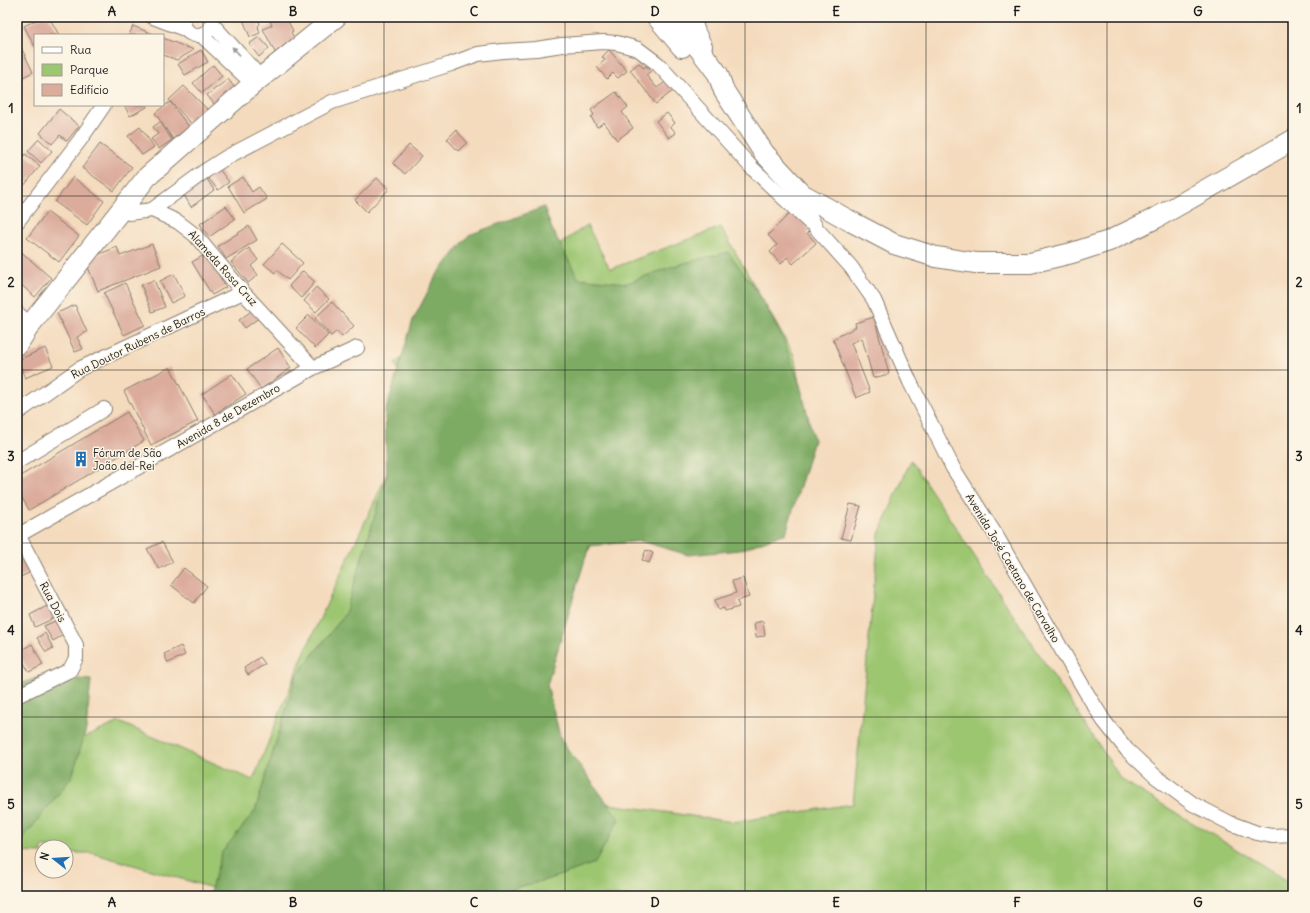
<svg xmlns="http://www.w3.org/2000/svg" width="1310" height="913" font-family="Delius,sans-serif">
  <style>
    .green { fill: #9dc671; stroke: #5c7146 }
    .forest { fill: #7eab63; stroke: #4d6440 }
    .building { fill: #dbab9c }
    .lines { fill: none; stroke-linecap: round; stroke-linejoin: round }
    .street-casing { stroke: #887c6d; stroke-width: 16 }
    .secondary-casing { stroke: #887c6d; stroke-width: 22 }
    .street { stroke: #fff; stroke-width: 14 }
    .secondary { stroke: #fff; stroke-width: 20 }
    .oneway { fill: #999 }
    .grid { fill: none; stroke: #1c1c1c; stroke-width: 1; stroke-opacity: 0.55 }
    .labels { text-anchor: middle; dominant-baseline: central; stroke-width: 3; stroke-linejoin: round; paint-order: stroke }
    .street-label { font-size: 11px; fill: #1c1c1c; stroke: #fcf5e5 }
    .poi-label { font-size: 11px; fill: #1c1c1c; stroke: #fcf5e5; text-anchor: start }
    .neatline { fill: none; stroke: #1c1c1c; stroke-width: 1.5 }
    .grid-label { font-size: 13px; text-anchor: middle; font-weight: bold; fill: #1c1c1c }
  </style>
  <rect width="100%" height="100%" fill="#fcf5e5"/>
  <filter id="ink" filterUnits="userSpaceOnUse"><feTurbulence type="fractalNoise" baseFrequency=".025" numOctaves="2"/><feDisplacementMap in="SourceGraphic" scale="8" xChannelSelector="R" yChannelSelector="G"/><feConvolveMatrix kernelMatrix="1 2 1 2 8 2 1 2 1" color-interpolation-filters="sRGB"/></filter>
  <filter id="wash" filterUnits="userSpaceOnUse"><feTurbulence type="fractalNoise" baseFrequency=".012" numOctaves="4" result="noise"/><feDisplacementMap in="SourceGraphic" scale="16" xChannelSelector="R" yChannelSelector="G"/><feGaussianBlur stdDeviation="0.9" result="paint"/><feColorMatrix in="noise" values="0 0 0 0 0 0 0 0 0 0 0 0 0 0 0 0 0 1.4 0 .05"/><feComposite in="paint" operator="in"/></filter>
  <g filter="url(#wash)">
    <rect width="100%" height="100%" fill="#f4dbbe"/>
    <path class="green" d="M587 225 610 269 721 227 794 355 807 425 600 525 530 683 596 802 733 822 853 804 879 534 911 460 1122 780 1277 874 1293 888V896H240L92 853H66V847H42V853L17 852V768L119 722 253 780 304 653 376 498 415 409 395 363Z"/>
    <path class="forest" d="M544 207 552 229 578 278 627 283 673 266 728 252 757 291 783 339 800 385 814 440 786 533 740 550 688 555 641 541 589 546 547 685 561 740 619 819 595 863 550 879 495 893V896H209L222 852 255 811 296 676 345 614 387 475 385 413 413 320 436 276 469 235Z
      M41 676 91 680 86 730 72 777 17 846V685Z"/>
    <g id="blocks">
      <path class="building" d="M42 17H49L59 35H35V47L24 26Z
        M242 17H260L258 18 260 24 258 26 260 33 250 37Z
        M268 17H286L293 31 291 32 296 43 276 54 263 29 272 25Z
        M133 26 155 35H129Z
        M259 37 269 48 259 57 249 44Z
        M163 38 194 50 177 60 163 55Z
        M17 39 33 72 17 80Z
        M201 50 208 62 185 75 178 64Z
        M609 50 627 71 618 78 613 73 607 79 597 67 605 60 602 57Z
        M639 63 643 68 646 66 651 71 646 75 657 88 667 81 674 90 656 104 630 70Z
        M213 65 222 76 202 93 193 83Z
        M228 79 235 88 214 104 207 95Z
        M184 86 209 111 194 126 169 100Z
        M616 92 628 107 622 112 633 128 617 140 604 122 597 127 591 117 594 115 591 110Z
        M170 102 189 127 173 139 155 113Z
        M124 105H146L147 107 130 116Z
        M59 109 79 126 67 141 60 135 52 144 40 133Z
        M667 113 675 123 671 127 676 133 669 138 656 121Z
        M160 122 172 140 159 149 151 139 158 134 153 127Z
        M140 127 154 147 142 155 128 136Z
        M456 130 467 142 458 151 447 139Z
        M39 139 52 151 41 163 28 151Z
        M100 144 132 167 114 191 82 168Z
        M409 145 422 156 405 174 393 163Z
        M25 154 40 166 18 193 17 192V165Z
        M219 169 229 182 218 190 208 178Z
        M73 177 104 201 87 225 55 202Z
        M243 177 252 192 259 187 267 199 244 213 228 186Z
        M377 178 389 189 367 212 355 200Z
        M207 179 214 190 191 207 184 195Z
        M226 206 235 219 209 237 200 224Z
        M792 211 810 230 807 233 816 243 793 264 787 257 781 264 770 252 777 245 768 235Z
        M47 212 79 236 59 262 27 238Z
        M249 226 257 240 226 259 218 246Z
        M152 244 161 266 98 291 85 260 117 247 120 256Z
        M282 244 303 263 288 280 277 270 275 273 264 264Z
        M17 248 51 278 35 297 17 281Z
        M249 248 258 260 251 266 258 275 248 283 231 262Z
        M206 254 226 287 212 295 192 262Z
        M303 271 315 282 301 298 289 286Z
        M174 274 185 296 171 303 160 281Z
        M154 280 165 307 152 312 141 285Z
        M125 283 145 325 124 335 104 293Z
        M316 287 329 299 316 312 304 301Z
        M332 302 354 326 342 337 337 331 331 336 315 318Z
        M75 305 87 332 77 337 83 349 75 352 57 313Z
        M254 309 260 317 245 328 239 320Z
        M309 315 328 335 315 348 296 328Z
        M874 317 889 374 873 378 862 338 851 343 870 392 856 398 833 339 856 327 855 323Z
        M45 348 53 366 25 378 18 360Z
        M278 348 291 368 261 389 247 369Z
        M170 367 198 421 151 445 124 391Z
        M232 374 246 394 215 414 202 394Z
        M127 412 144 441 29 510 17 489V478Z
        M850 504 861 506 851 540 841 538Z
        M162 542 173 562 159 569 147 549Z
        M19 549 31 572 18 578 17 550Z
        M646 550 653 553 649 563 642 560Z
        M184 568 207 586 194 603 171 585Z
        M743 578 749 597 737 601 739 607 725 611 724 608 718 610 715 600 736 593 732 581Z
        M49 605 56 617 35 627 30 615Z
        M57 620 65 634 53 641 44 626Z
        M763 621 765 636 756 637 754 623Z
        M45 633 53 648 46 652 37 638Z
        M32 644 43 665 29 672 18 652Z
        M181 646 185 655 168 663 164 654Z
        M260 657 265 664 248 675 244 668Z
        M17 669 22 677 17 680Z"/>
    </g>
  </g>
  <g filter="url(#ink)">
    <use href="#blocks" fill-opacity="0" stroke="#887c6d" stroke-width="1"/>
    <g class="lines">
      <g class="street-casing">
        <path id="street" d="M153 17 187 30
          M184 17C180 33 198 41 209 30
          M693 17 698 32 705 46
          M212 24 261 78
          M201 35 253 84
          M802 194 807 210 816 228 851 267 874 300 910 382 953 468 997 537 1086 692 1104 721 1127 750 1155 776 1193 804 1230 823 1257 833 1272 836 1293 835
          M131 198 129 213 152 210 178 222 195 235 243 292 313 368
          M152 210 205 171 227 157 332 102 451 64 478 54 503 51 536 49 562 45 603 42 617 43 638 49 658 64 752 168 809 222
          M17 222 80 140 104 105
          M17 313 30 325
          M17 413 79 369 243 292
          M17 462 104 409
          M17 533 76 645V658L70 670 17 696
          M17 536 313 368 357 348"/>
      </g>
      <g class="secondary-casing">
        <path id="secondary" d="M657 17 682 47
          M675 17 718 74 724 91 764 153 802 194 852 222 894 244 936 257 976 263H1030L1072 253 1109 241 1156 218 1293 140
          M17 345 30 325 147 177 253 84 336 17"/>
      </g>
      <use href="#street" class="street"/>
      <use href="#secondary" class="secondary"/>
    </g>
    <defs><path id="oneway-solid" d="M-6-.8H1V-3.2L6.5 0L1 3.2V.8H-6Z"/></defs>
    <use class="oneway" href="#oneway-solid" transform="translate(236 51) rotate(-133)"/>
  </g>
  <path class="grid" d="M203 17V896M384 17V896M565 17V896M745 17V896M926 17V896M1107 17V896M17 196H1293M17 370H1293M17 543H1293M17 717H1293"/>
  <defs>
    <g id="building-bare" transform="scale(1.2)"><path d="M-4-6H4V6H1V3H-1V6H-4ZM-2.5-4.3h1.7v1.8h-1.7ZM.8-4.3h1.7v1.8H.8ZM-2.5-1h1.7V.8h-1.7ZM.8-1h1.7V.8H.8Z" fill="#1f6fb2" stroke="#fcf5e5" stroke-width="2.5" paint-order="stroke"/></g>
  </defs>
  <g fill-rule="evenodd">
    <use href="#building-bare" x="81" y="459"/>
  </g>
  <g class="labels">
    <g class="street-label">
      <text transform="translate(223 268) rotate(48)">Alameda Rosa Cruz</text>
      <text transform="translate(138 343) rotate(-26)">Rua Doutor Rubens de Barros</text>
      <text transform="translate(228 416) rotate(-30)">Avenida 8 de Dezembro</text>
      <text transform="translate(1013 568) rotate(59)">Avenida José Caetano de Carvalho</text>
      <text transform="translate(53 602) rotate(62)">Rua Dois</text>
    </g>
    <g class="poi-label">
      <text x="93" y="453">Fórum de São<tspan x="93" dy="13">João del-Rei</tspan></text>
    </g>
  </g>
  <rect width="1310" height="913" fill="none" stroke="#fcf5e5" stroke-width="44"/>
  <rect x="34" y="34" width="130" height="72" fill="#fcf5e5" stroke="#a29e95"/>
  <rect x="42" y="47" width="20" height="6" fill="#ffffff" stroke="#a29e95"/>
  <text x="70" y="54" font-size="12" fill="#1c1c1c">Rua</text>
  <rect x="42" y="64" width="20" height="12" fill="#9dc671" stroke="#a29e95"/>
  <text x="70" y="74" font-size="12" fill="#1c1c1c">Parque</text>
  <rect x="42" y="84" width="20" height="12" fill="#dbab9c" stroke="#a29e95"/>
  <text x="70" y="94" font-size="12" fill="#1c1c1c">Edifício</text>
  <g transform="translate(54 859) rotate(287)"><circle r="19" fill="#fcf5e5" stroke="#a29e95"/>
  <path d="M0-3L7 15L0 10L-7 15Z" fill="#1f6fb2"/>
  <text y="-6" font-size="11" font-weight="bold" text-anchor="middle" fill="#1c1c1c">N</text>
  </g>
  <rect x="22" y="22" width="1266" height="869" class="neatline"/>
  <g class="grid-label">
    <text x="112" y="16">A</text>
    <text x="293" y="16">B</text>
    <text x="474" y="16">C</text>
    <text x="655" y="16">D</text>
    <text x="836" y="16">E</text>
    <text x="1017" y="16">F</text>
    <text x="1198" y="16">G</text>
    <text x="11" y="113">1</text>
    <text x="1299" y="113">1</text>
    <text x="11" y="287">2</text>
    <text x="1299" y="287">2</text>
    <text x="11" y="461">3</text>
    <text x="1299" y="461">3</text>
    <text x="11" y="635">4</text>
    <text x="1299" y="635">4</text>
    <text x="11" y="809">5</text>
    <text x="1299" y="809">5</text>
    <text x="112" y="907">A</text>
    <text x="293" y="907">B</text>
    <text x="474" y="907">C</text>
    <text x="655" y="907">D</text>
    <text x="836" y="907">E</text>
    <text x="1017" y="907">F</text>
    <text x="1198" y="907">G</text>
  </g>
</svg>
